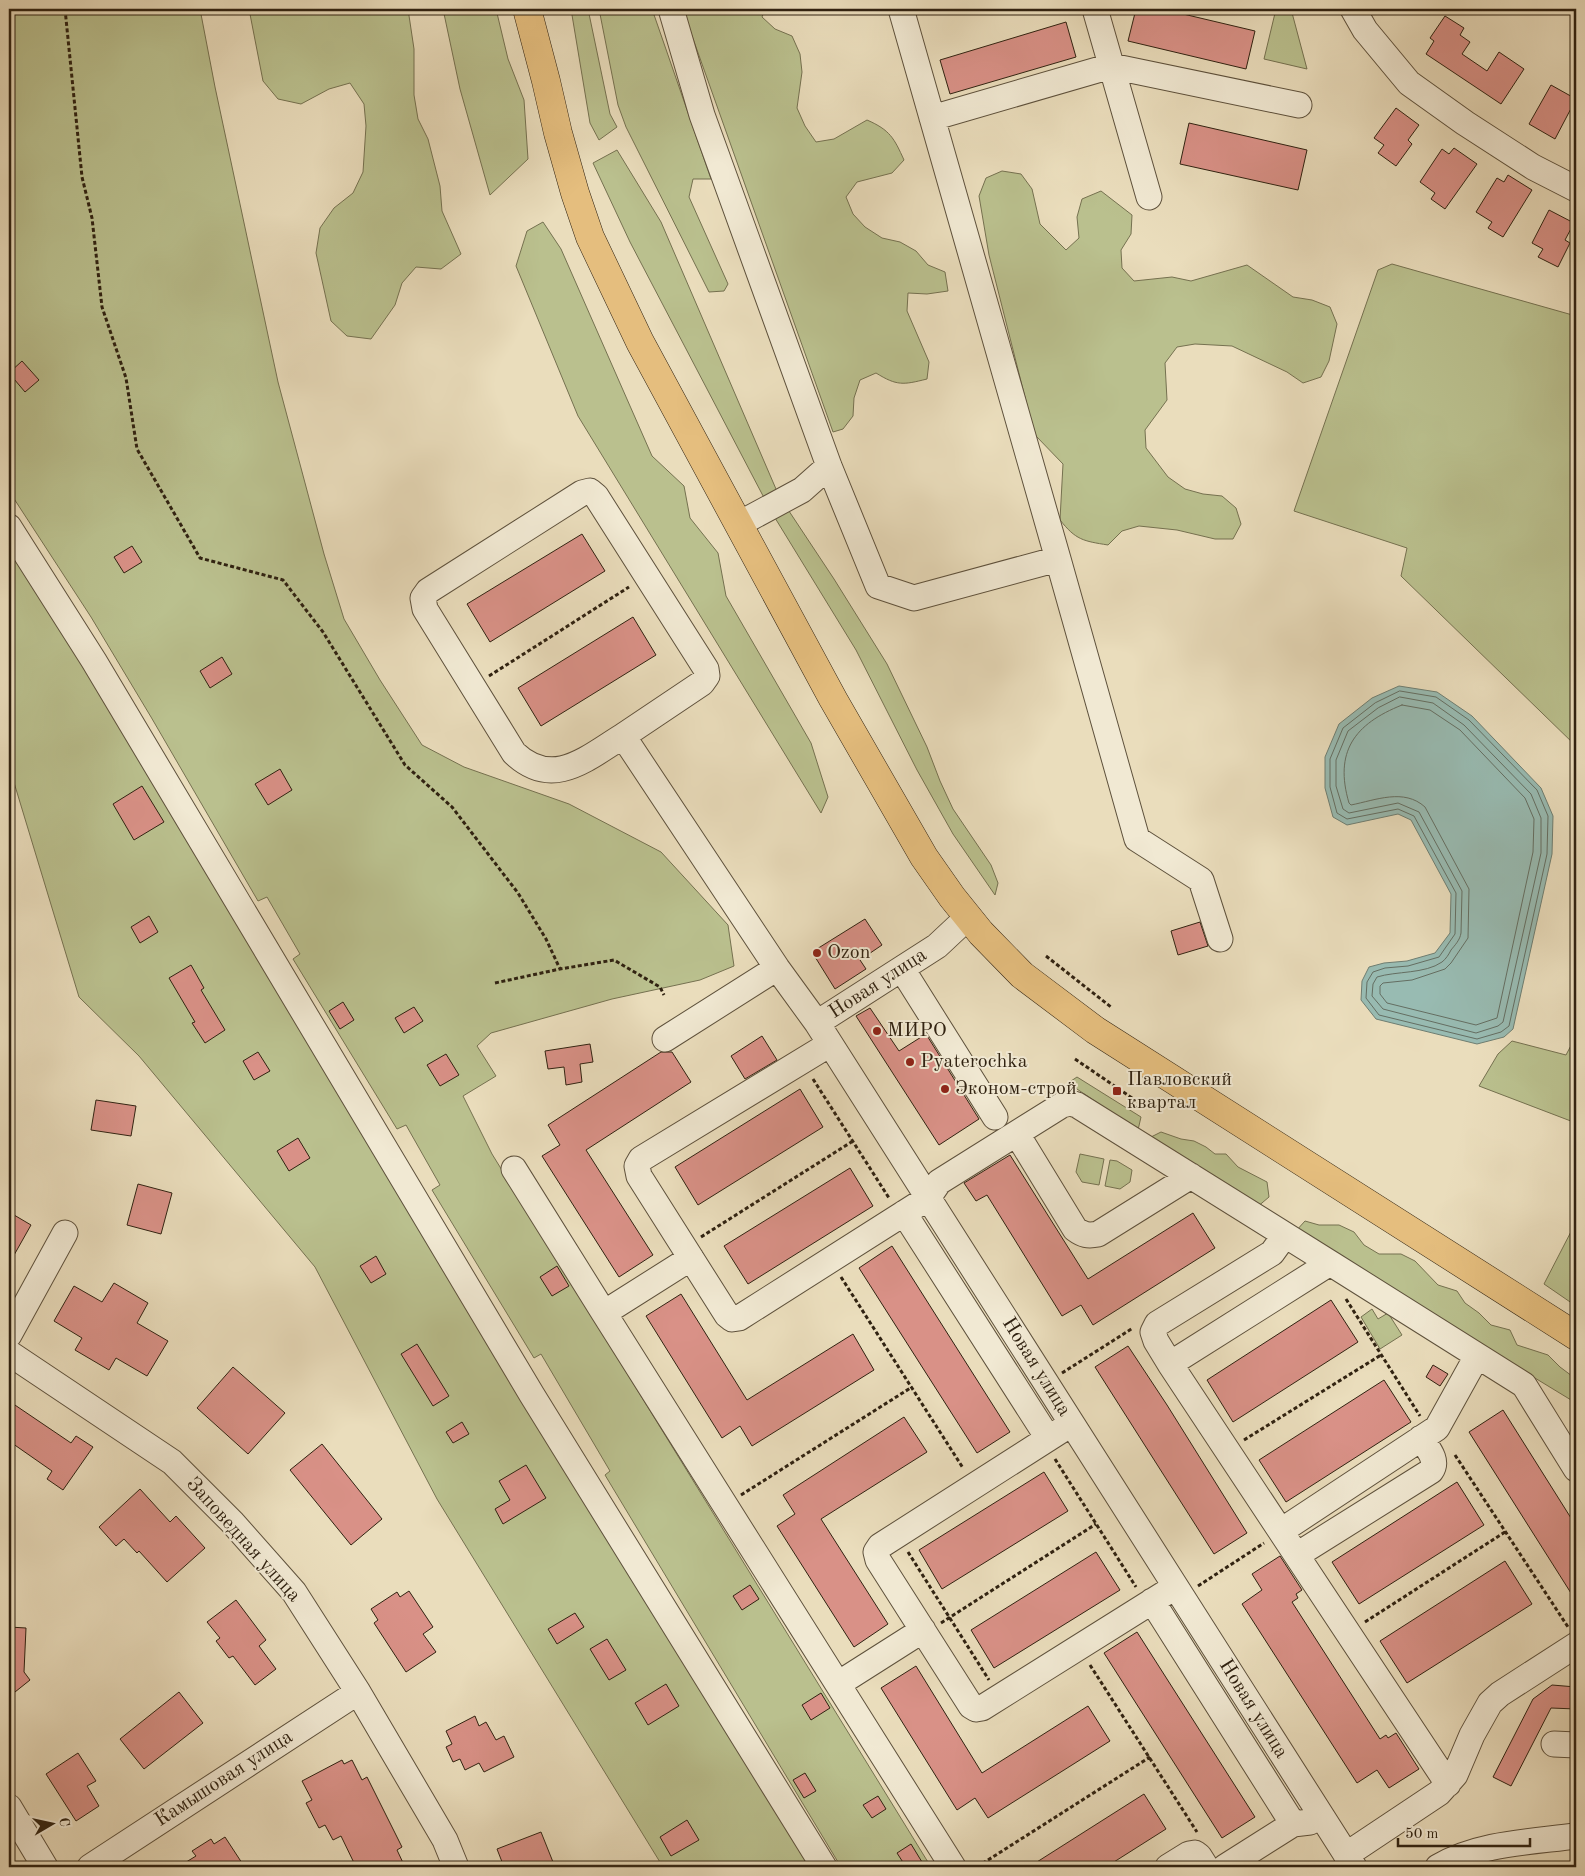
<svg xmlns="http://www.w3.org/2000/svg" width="1585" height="1876" font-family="'Old Standard TT',serif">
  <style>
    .green { fill: #bac08e; stroke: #757150 }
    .water { fill: #98bbb2; stroke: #6e7e72 }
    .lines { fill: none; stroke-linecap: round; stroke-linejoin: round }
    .shore { stroke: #646e62; stroke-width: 1 }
    .building { fill: #d99187; stroke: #302211 }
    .minor-casing { stroke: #5e513c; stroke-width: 27 }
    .major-casing { stroke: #302211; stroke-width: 29 }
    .path { stroke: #302211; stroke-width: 3; stroke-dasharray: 4 2.5; stroke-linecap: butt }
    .minor { stroke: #f1e9d3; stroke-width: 25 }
    .major { stroke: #e5be7e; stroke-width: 28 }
    .poi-dot { fill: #8f2418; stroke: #f1e9d3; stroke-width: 2 }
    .labels { text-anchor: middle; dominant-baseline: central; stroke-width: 4; stroke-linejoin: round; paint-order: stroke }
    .poi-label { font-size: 20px; fill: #302211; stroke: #f1e9d3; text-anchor: start }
    .street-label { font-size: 20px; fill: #302211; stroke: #f1e9d3 }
  </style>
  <rect width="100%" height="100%" fill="#eaddbc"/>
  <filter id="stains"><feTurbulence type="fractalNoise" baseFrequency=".004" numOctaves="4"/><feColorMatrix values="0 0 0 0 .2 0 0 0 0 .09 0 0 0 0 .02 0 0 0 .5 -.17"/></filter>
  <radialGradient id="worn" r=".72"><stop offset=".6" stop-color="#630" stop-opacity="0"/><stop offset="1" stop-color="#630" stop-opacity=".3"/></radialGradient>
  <path class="green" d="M9 9H200L215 87 278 382 324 554 344 619 380 680 422 745 464 767 569 804 661 852 728 925 734 966 700 980 612 999 491 1033 477 1046 496 1076 463 1096 492 1154 931 1867H841L605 1475 610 1471 541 1354 534 1358 432 1190 440 1185 406 1125 397 1129 293 959 300 954 267 897 258 901 151 717 91 617 9 491Z
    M249 9H408L414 49V95L418 119 428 139 440 186 442 211 461 254 441 269 416 267 402 283 395 305 371 339 347 336 331 321 316 253 320 228 334 208 353 193 363 172 366 126 364 104 350 83 329 89 301 104 278 99 263 81Z
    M443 9H496L508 59 524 100 528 159 490 195 460 89Z
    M571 9H588L610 114 617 127 599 140 590 123Z
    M599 9H652L711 179H693L689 197 728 284 724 291 709 292 626 127 618 105Z
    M683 9H765L762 17 775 29 792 36 800 54 802 72 797 108 805 126 816 142 834 139 867 120C890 130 894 138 904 160L892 173 857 182 846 197 853 214 865 227 882 238 900 242 916 251 928 265 945 272 948 291 927 294 908 293 907 311 929 362 927 379C903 385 897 386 876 373L860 380 854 398 853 416 843 429 833 432 686 19Z
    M1276 9H1291L1307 69 1264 59Z
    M617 150 661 222 779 496 834 579 887 664 927 747 940 781 953 809 991 865 998 883 995 895 953 834 917 770 856 650 772 513 630 242 593 163Z
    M1002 171 1021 174 1032 189 1040 224 1066 250 1079 238 1077 217 1082 199 1101 191 1132 215 1131 234 1121 250 1122 268 1134 281 1172 277 1191 281 1247 265 1293 297 1312 300 1330 307 1337 324 1329 361 1321 377 1303 383 1287 372 1232 346 1195 344 1177 347 1165 363 1167 400 1145 430 1146 448 1168 477 1185 489 1203 494 1222 496 1236 508 1241 524 1233 539H1215L1177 530 1139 526 1122 531 1108 545C1083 541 1076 540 1060 520L1063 464 1036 436 1029 413 989 255 979 196 986 178Z
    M543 222 561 249 652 456 684 486 690 518 718 553 726 596 811 743 828 797 821 813 578 416 516 266 527 231Z
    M1392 264 1576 316V746L1401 576 1407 548 1294 511 1378 270Z
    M9 547 103 687 809 1867H663L437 1499 315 1267 139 1056 79 997 9 766Z
    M1576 1036V1123L1479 1086 1498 1054 1512 1041 1566 1055Z
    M1077 1077 1141 1117 1138 1130 1068 1083Z
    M1161 1132 1181 1139 1194 1141 1206 1147 1215 1154H1226L1238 1167 1267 1182 1269 1197 1256 1208 1145 1140Z
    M1080 1154 1104 1159 1099 1185 1082 1182 1076 1172Z
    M1110 1160 1117 1161 1132 1170 1130 1182 1120 1189 1105 1186Z
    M1305 1221 1319 1225H1339L1354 1232 1364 1245 1379 1254H1401L1415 1261 1438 1285 1457 1291 1465 1303 1479 1313 1491 1325 1510 1330 1517 1345 1548 1355 1560 1367 1576 1379V1403L1295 1232Z
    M1576 1222V1306L1544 1284Z
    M1372 1309 1378 1319 1388 1313 1402 1335 1380 1349 1361 1317Z"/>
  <path class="water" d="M1399 686 1437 692 1472 716 1541 788 1553 816 1552 854 1513 1029 1504 1037 1477 1044 1376 1019 1361 1000 1362 981 1369 967 1384 963 1407 961 1435 953 1450 933 1451 894 1411 820 1398 814 1347 825 1333 817 1325 788V757L1339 724 1372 698Z"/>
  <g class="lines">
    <path class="shore" d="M1400 691 1436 697 1469 720 1537 790 1548 816 1547 854 1509 1026 1501 1032 1477 1039 1379 1015 1366 998 1367 982 1373 972 1385 968 1408 966 1439 957 1455 934 1456 893 1414 816 1398 809 1347 819 1337 813 1330 787V759L1343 728 1375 703Z
      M1400 697 1433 703 1464 725 1531 794 1541 818V853L1503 1022 1498 1026 1476 1033 1383 1009 1372 996 1373 984 1377 977C1396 971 1425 974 1442 962 1446 959 1449 954 1451 950 1455 945 1460 940 1461 933L1462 891 1419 812 1398 803 1349 813 1343 809 1336 786V760L1348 731 1378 708Z
      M1402 705 1430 710 1460 730 1525 798 1534 819 1533 852 1497 1018 1476 1025 1387 1003 1380 994V986L1383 983 1412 980 1445 969 1451 963 1468 938 1469 889 1425 807C1404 788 1376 800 1351 805L1349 803C1334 752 1354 724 1402 705Z"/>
  </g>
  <path class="building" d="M1136 9H1162L1255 31 1246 69 1128 41Z
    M1445 16 1464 28 1460 35 1470 42 1462 54 1487 71 1499 52 1524 69 1501 104 1426 54 1434 41 1430 38Z
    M1066 22 1076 57 950 94 940 60Z
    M1551 85 1576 99 1555 139 1529 124Z
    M1396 108 1419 125 1408 140 1412 144 1396 166 1378 153 1384 145 1374 138Z
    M1189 123 1307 150 1298 190 1180 164Z
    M1454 148 1477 164 1445 209 1431 199 1435 193 1420 182 1442 149 1449 154Z
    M1508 175 1532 190 1503 237 1488 228 1492 222 1476 212 1497 178 1504 182Z
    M1549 210 1574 223 1565 240 1570 243 1558 267 1538 257 1543 249 1532 243Z
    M22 361 39 380 25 392 9 373Z
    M582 534 605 571 490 642 467 604Z
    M132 546 142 562 124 573 114 557Z
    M633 617 656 655 541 726 518 688Z
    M222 657 232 674 210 688 200 671Z
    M280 769 292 790 268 805 255 784Z
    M142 786 164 822 134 840 113 804Z
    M149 916 158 932 140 943 131 927Z
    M865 919 882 945 860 960 866 969 835 989 812 952Z
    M1200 922 1208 946 1178 955 1171 931Z
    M191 965 204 988 201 990 225 1030 205 1043 192 1023 195 1022 169 978Z
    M343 1002 354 1020 340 1029 329 1011Z
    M414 1007 423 1021 404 1033 395 1018Z
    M870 1008 899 1051 926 1034 979 1119 939 1145 856 1016Z
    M762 1036 777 1060 745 1079 731 1056Z
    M590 1044 593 1062 580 1064 582 1082 566 1085 564 1067 548 1069 545 1051Z
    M258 1052 270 1071 254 1080 243 1061Z
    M661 1052H672L691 1082 586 1150 653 1255 619 1277 542 1156 560 1145 548 1125Z
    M446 1054 459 1075 440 1086 427 1065Z
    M800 1089 823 1127 698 1205 675 1167Z
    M96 1100 136 1106 131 1136 91 1130Z
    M298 1138 310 1158 289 1171 277 1151Z
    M1010 1155 1088 1279 1193 1213 1215 1248 1093 1325 1081 1305 1062 1316 987 1195 976 1201 964 1183Z
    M850 1168 873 1206 748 1284 724 1246Z
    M138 1184 172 1193 161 1234 127 1225Z
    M9 1212 31 1225 9 1264Z
    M892 1246 1010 1432 977 1453 859 1268Z
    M376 1256 386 1274 371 1283 360 1266Z
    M557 1266 569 1286 552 1296 540 1277Z
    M114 1283 148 1303 137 1323 168 1341 147 1376 116 1358 109 1370 75 1350 82 1338 54 1321 74 1286 102 1302Z
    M681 1294 747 1400 853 1334 874 1370 752 1446 740 1426 722 1438 646 1316Z
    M1331 1300 1358 1342 1233 1422 1207 1380Z
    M417 1344 449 1396 433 1406 401 1354Z
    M1128 1346 1167 1405 1247 1533 1214 1554 1095 1367Z
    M1433 1365 1448 1374 1440 1386 1426 1377Z
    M233 1367 285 1413 248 1454 197 1408Z
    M1384 1380 1411 1422 1286 1502 1259 1460Z
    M9 1401 71 1443 76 1436 93 1447 63 1490 47 1479 52 1471 9 1441Z
    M1503 1410 1576 1526V1601L1469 1432Z
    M904 1417 927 1452 821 1519 888 1624 854 1647 777 1526 795 1514 783 1495Z
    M462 1422 469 1434 453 1443 446 1432Z
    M322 1444 382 1519 351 1545 290 1470Z
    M526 1465 546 1498 503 1524 495 1509 510 1500 499 1481Z
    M1044 1472 1068 1511 942 1589 919 1550Z
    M1457 1482 1484 1525 1359 1604 1332 1562Z
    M140 1489 170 1522 176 1516 205 1548 167 1582 139 1551 137 1553 124 1539 116 1546 99 1527Z
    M1096 1552 1120 1590 994 1668 971 1630Z
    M1280 1556 1302 1590 1296 1594 1298 1598 1292 1602 1380 1739 1386 1735 1388 1738 1396 1733 1419 1769 1389 1788 1377 1770 1357 1783 1242 1604 1262 1590 1252 1574Z
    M1505 1561 1532 1604 1407 1683 1380 1641Z
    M750 1585 759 1599 742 1610 733 1596Z
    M409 1591 433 1627 423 1634 436 1652 406 1672 374 1623 378 1620 371 1609 397 1592 400 1597Z
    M236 1600 266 1640 259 1646 276 1669 255 1685 233 1656 229 1658 216 1641 220 1638 207 1622Z
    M575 1613 584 1627 557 1644 548 1629Z
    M9 1627 26 1628 24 1672 30 1680 15 1692 9 1684Z
    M1137 1632 1255 1817 1222 1838 1104 1653Z
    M607 1639 626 1670 609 1680 590 1649Z
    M916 1666 982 1773 1088 1706 1110 1741 988 1818 975 1798 957 1810 881 1688Z
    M666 1684 679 1706 648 1725 635 1703Z
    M1552 1685 1576 1687V1709L1551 1708 1511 1786 1493 1777 1533 1699Z
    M179 1692 203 1723 144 1769 120 1739Z
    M821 1693 830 1708 811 1720 802 1705Z
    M475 1716 479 1726 486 1722 496 1740 504 1736 514 1757 484 1772 479 1763 465 1770 460 1759 453 1762 446 1747 452 1744 446 1731Z
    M78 1753 96 1781 87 1786 99 1806 76 1821 46 1774Z
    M342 1760 344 1764 352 1760 362 1780 367 1777 402 1847 397 1850 405 1867H356L341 1836 333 1840 325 1825 319 1828 306 1803 312 1800 302 1781Z
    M805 1773 816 1791 804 1798 793 1780Z
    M1144 1794 1166 1829 1106 1867H1029Z
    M878 1796 886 1809 872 1818 863 1805Z
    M687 1820 699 1840 671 1856 660 1837Z
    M541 1832 555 1867H504L497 1849Z
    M225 1837 242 1863 234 1867H178L196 1856 192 1851 211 1839 214 1844Z
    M911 1844 922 1862 914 1867H906L897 1853Z"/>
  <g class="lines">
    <g class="minor-casing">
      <path id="minor" d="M671 9 702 115 829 466 878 586 914 598 1058 559 1137 839 1201 880 1220 939
        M901 9 1058 559
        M1095 9 1149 197
        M1353 9 1365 30 1409 83 1465 123 1533 167 1576 189
        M932 118 1111 66 1299 105
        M739 524 802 490 829 466
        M9 527 94 661 532 1395 824 1867
        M623 736C587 758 553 790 514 753L425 609 423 598 428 591 582 493 590 491 596 496 706 669 707 676 702 683 623 736 777 968 817 1023
        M968 917 937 946 817 1023 1354 1867
        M902 969 995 1117
        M665 1039 777 968
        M830 1044 641 1159 637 1166 639 1176 727 1315 732 1319 739 1318 928 1198 939 1182 1062 1105 1070 1103 1077 1105 1330 1263
        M1017 1134 1075 1229C1083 1235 1088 1236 1098 1234L1191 1176
        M514 1169 604 1313
        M904 1213 1048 1438
        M691 1258 604 1313 953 1867
        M9 1335 65 1233
        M9 1353 172 1462 232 1522 294 1592 358 1692 445 1840 456 1867
        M1170 1364 1156 1341 1153 1332 1157 1324 1272 1253 1285 1235
        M1071 1424 880 1546 876 1552 878 1560 971 1706 976 1709 982 1708 1175 1587
        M1281 1531 1437 1428 1477 1356
        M1297 1555 1431 1471C1439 1460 1427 1448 1421 1438
        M1152 1601 1293 1824
        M838 1684 923 1630
        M1554 1744 1576 1745
        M1448 1784 1170 1364 1330 1263 1524 1385 1576 1469
        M9 1807 45 1867
        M1346 1855 1439 1793 1455 1775 1472 1735 1490 1703 1500 1694 1576 1645
        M90 1867 358 1692
        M1168 1867 1189 1854 1195 1853 1199 1856 1206 1867
        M1225 1867 1293 1824 1310 1822
        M1438 1867C1479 1843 1530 1842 1576 1836"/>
    </g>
    <g class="major-casing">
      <path id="major" d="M527 9 546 81 558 133 575 193 590 237 640 342 833 699 924 857 952 897 981 933 1022 975 1095 1030 1576 1336"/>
    </g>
    <path class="path" d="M65 9 82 177 92 218 102 307 126 378 137 449 200 558 283 580 323 632 405 765 452 807 518 893 546 939 560 969
      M489 676 629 587
      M1046 956 1111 1007
      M495 983 560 969 614 960 660 987 664 995
      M1075 1059 1138 1102
      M813 1079 889 1198
      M701 1237 853 1141
      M841 1277 963 1468
      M1346 1299 1420 1416
      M1062 1373 1133 1328
      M1244 1440 1381 1355
      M1455 1455 1568 1627
      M1055 1459 1136 1587
      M741 1495 912 1387
      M908 1552 989 1680
      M1198 1586 1264 1543
      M1365 1622 1505 1532
      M941 1623 1096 1524
      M1090 1665 1197 1832
      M977 1867 1150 1757"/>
    <use href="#minor" class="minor"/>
    <use href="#major" class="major"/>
  </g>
  <g class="poi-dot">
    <circle cx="817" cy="953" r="5"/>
    <circle cx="877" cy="1031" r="5"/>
    <circle cx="910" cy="1062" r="5"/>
    <circle cx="945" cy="1089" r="5"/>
    <rect x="1112" y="1086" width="10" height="10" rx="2.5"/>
  </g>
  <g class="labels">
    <g class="poi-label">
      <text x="827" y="953">Ozon</text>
      <text x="887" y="1031">МИРО</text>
      <text x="920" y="1062">Pyaterochka</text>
      <text x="1127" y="1080">Павловский<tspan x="1127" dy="23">квартал</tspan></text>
      <text x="955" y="1089">Эконом-строй</text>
    </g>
    <g class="street-label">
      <text transform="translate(878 984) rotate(-33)">Новая улица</text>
      <text transform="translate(1036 1367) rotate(58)">Новая улица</text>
      <text transform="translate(243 1540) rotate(48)">Заповедная улица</text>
      <text transform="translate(1253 1709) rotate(58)">Новая улица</text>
      <text transform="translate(224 1779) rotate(-33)">Камышовая улица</text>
    </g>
  </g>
  <rect width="1585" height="1876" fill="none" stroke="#eaddbc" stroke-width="30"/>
  <rect x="10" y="10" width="1565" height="1856" fill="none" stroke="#302211" stroke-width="2.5"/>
  <rect x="15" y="15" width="1555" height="1846" fill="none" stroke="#302211"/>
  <g transform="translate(52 1824) rotate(81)" stroke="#f1e9d3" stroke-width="4" paint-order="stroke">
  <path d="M0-4L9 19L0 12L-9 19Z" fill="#302211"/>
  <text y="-8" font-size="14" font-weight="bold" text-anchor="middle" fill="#302211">С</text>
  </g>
  <path d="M1398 1838v8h132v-8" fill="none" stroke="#302211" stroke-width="2.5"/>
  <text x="1405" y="1838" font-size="15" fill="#302211" stroke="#f1e9d3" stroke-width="4" paint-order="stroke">50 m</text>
  <rect width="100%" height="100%" filter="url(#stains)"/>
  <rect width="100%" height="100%" fill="url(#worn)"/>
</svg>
